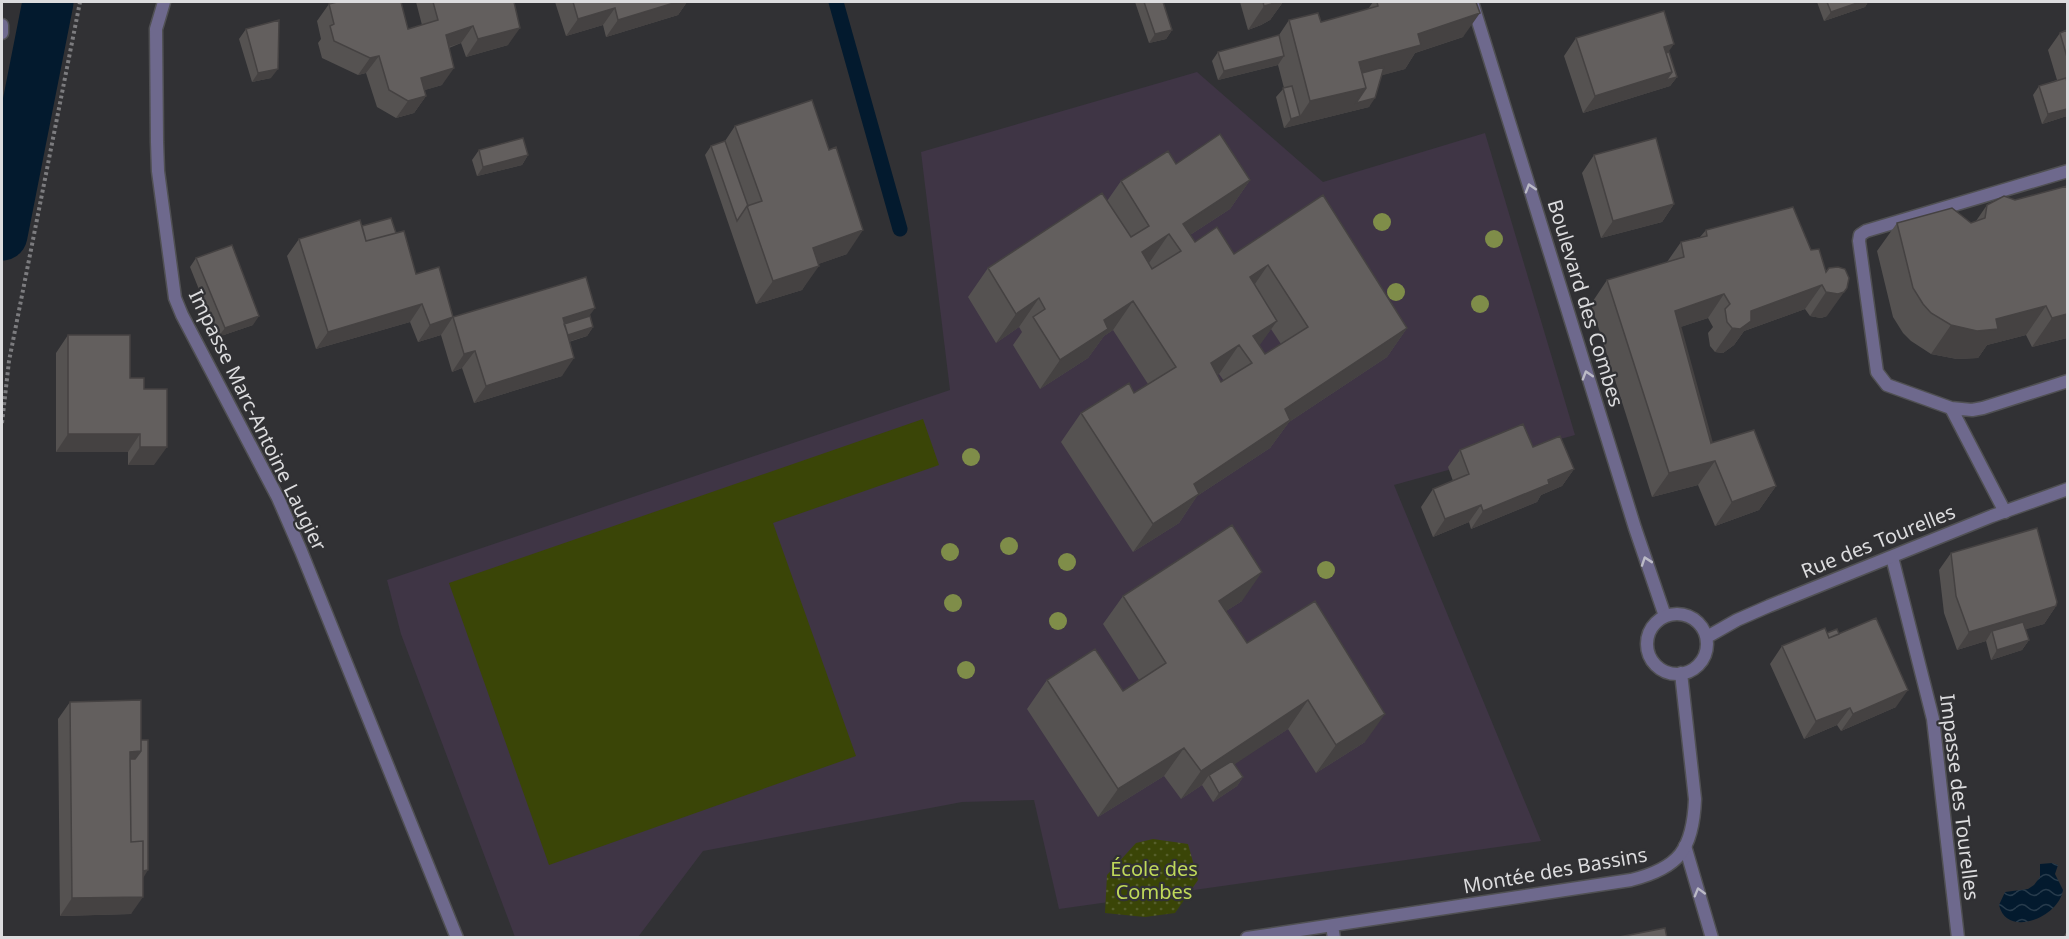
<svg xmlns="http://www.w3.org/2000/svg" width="2069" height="939" font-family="'Noto Sans',sans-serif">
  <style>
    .education { fill: #3f3545 }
    .grass { fill: url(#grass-dots) }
    .garden { fill: #3a4507 }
    .water { fill: url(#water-waves) }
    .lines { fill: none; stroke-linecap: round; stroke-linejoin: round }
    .stream { stroke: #031a2e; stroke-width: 15 }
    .canal { stroke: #031a2e; stroke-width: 51 }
    .service-casing { stroke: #505053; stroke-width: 15 }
    .minor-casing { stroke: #505053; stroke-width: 15 }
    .tertiary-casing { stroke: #505053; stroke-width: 15 }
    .path { stroke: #7c7c7f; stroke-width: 4; stroke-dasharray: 3 3; stroke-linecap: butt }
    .service { stroke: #6e698d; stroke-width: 12 }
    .minor { stroke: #6e698d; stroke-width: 12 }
    .tertiary { stroke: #6e698d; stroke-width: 12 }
    .tree { fill: #7f8d49 }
    .wall { fill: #555251; fill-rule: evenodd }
    .shaded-wall { fill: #454242 }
    .building { fill: #635f5e; stroke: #454242; stroke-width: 1.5; fill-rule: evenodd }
    .oneway { stroke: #bbbac6 }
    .labels { text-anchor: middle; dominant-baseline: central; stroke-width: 4.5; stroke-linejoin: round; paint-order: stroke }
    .street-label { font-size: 20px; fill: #dcdcde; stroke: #313134 }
    .park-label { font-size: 20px; fill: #bfd85a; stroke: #313134 }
  </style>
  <defs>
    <pattern id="grass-dots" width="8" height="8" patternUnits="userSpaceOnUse" patternTransform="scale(1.5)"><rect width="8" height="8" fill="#3a4507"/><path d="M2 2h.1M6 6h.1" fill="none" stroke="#565f2b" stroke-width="1.8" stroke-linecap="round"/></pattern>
    <pattern id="water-waves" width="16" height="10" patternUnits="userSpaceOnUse" patternTransform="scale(1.5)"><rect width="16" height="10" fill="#031a2e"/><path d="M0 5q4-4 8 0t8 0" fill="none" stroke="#273b4c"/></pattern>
  </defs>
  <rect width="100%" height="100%" fill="#313134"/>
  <path class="education" d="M1197 72 1323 182 1485 133 1575 435 1394 485 1541 841 1059 909 1034 800 962 802 703 851 638 937H515L401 634 387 580 950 390 921 152Z"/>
  <path class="grass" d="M1153 839 1188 844 1198 880 1175 913 1145 917 1105 913 1107 875 1136 843Z"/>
  <path class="garden" d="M923 419 939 465 773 523 856 756 549 865 449 583Z"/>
  <path class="water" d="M2052 863 2058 865 2055 874 2063 890C2059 917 2007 939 1999 905L2005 892 2028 889 2034 885 2040 877V864Z"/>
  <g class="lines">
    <path class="stream" d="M836 2 900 229"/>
    <path class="canal" d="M2 235 48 2"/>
    <g class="service-casing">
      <path id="service" d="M1951 408 1972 410 1983 408 2068 381
        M2005 512 1951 408 1887 385 1877 372 1859 241 1860 235 1866 231 2068 171"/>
    </g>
    <g class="minor-casing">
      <path id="minor" d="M164 2 156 29 157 142 158 171 175 298 182 315 278 498 301 551 457 938
        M1472 2 1635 528 1665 616
        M2 25V33
        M1892 557 1933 719 1958 938
        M1685 846 1712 938
        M1332 926 1334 938"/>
    </g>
    <g class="tertiary-casing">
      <path id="tertiary" d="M1647 644a30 30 0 1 1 60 0a30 30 0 1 1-60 0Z
        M1707 637 1737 620 1769 606 1992 516 2068 489
        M1247 938 1631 880C1679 868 1693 850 1695 799L1681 673"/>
    </g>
    <path class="path" d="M2 423 9 361 80 2"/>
    <use href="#service" class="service"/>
    <use href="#minor" class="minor"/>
    <use href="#tertiary" class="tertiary"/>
  </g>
  <g class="tree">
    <circle cx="1382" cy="222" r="9"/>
    <circle cx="1494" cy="239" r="9"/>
    <circle cx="1396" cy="292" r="9"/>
    <circle cx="1480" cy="304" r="9"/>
    <circle cx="971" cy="457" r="9"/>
    <circle cx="1009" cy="546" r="9"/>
    <circle cx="950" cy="552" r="9"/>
    <circle cx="1067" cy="562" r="9"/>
    <circle cx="1326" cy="570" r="9"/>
    <circle cx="953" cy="603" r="9"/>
    <circle cx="1058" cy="621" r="9"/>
    <circle cx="966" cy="670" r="9"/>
  </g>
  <path class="wall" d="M416 2H514L508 45 466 57 461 43 449 48 442 85 424 90 426 96 414 113 396 118 377 107 366 73 358 75 322 58 318 43 321 39 317 21 329 4 408 29 422 25Z
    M555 2H687L678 15 606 37 603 25 566 36Z
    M1135 2H1163L1172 30 1166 39 1149 43Z
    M1240 2H1283L1270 20 1261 25 1248 30Z
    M1373 2H1476L1463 37 1415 53 1405 69 1382 75 1369 107 1284 128 1276 97 1284 88 1278 65 1218 80 1212 61 1218 52 1279 35 1289 20 1321 22 1368 9Z
    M1817 2H1868L1865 7 1824 21Z
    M246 29 271 78 252 82 239 39Z
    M2067 30V116L2042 124 2033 95 2039 86 2057 80 2048 50 2060 33Z
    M1576 38 1669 52 1677 77 1670 86 1583 113 1564 56Z
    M735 126 847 254 818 264 802 290 756 304 705 155 711 146 725 141Z
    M479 150 528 155 522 165 477 176 472 160Z
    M1594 155 1674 204 1662 222 1601 238 1582 173Z
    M1176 164 1250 180 1230 209 1190 235 1195 242 1234 254 1323 195 1407 328 1387 357 1289 422 1270 448 1197 496 1179 523 1133 552 1061 442 1081 413 1134 393 1148 384 1113 330 1104 336 1088 358 1040 389 1013 345 1022 332 1019 327 996 343 968 297 988 268 1107 201 1121 181ZM1271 329 1281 344 1265 354 1259 345ZM1219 374 1224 381 1221 382 1217 375Z
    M2067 186V338L2032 347 2026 335 1987 345 1978 358 1957 359 1931 354 1911 341 1903 333 1893 317 1877 251 1897 223H1971L1976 221 1987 205 2015 200Z
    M362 226 396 233 416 274 453 317 590 316 593 327 587 336 569 342 562 376 474 403 462 368 452 372 441 335 418 342 410 322 316 349 287 256 299 239Z
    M1706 230 1811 250 1826 272 1827 316 1821 318 1810 316 1805 309 1744 331 1734 345 1723 353 1715 352 1710 346 1708 333 1713 327 1708 318 1680 327 1712 442 1776 486 1759 510 1715 526 1698 485 1652 497 1591 304 1607 280 1667 262 1681 242 1700 237Z
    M196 258 253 325 218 337 190 267Z
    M68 335 130 378 144 389 154 465H128V452H56V353Z
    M1533 447 1574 469 1562 486 1541 495 1537 502 1471 529 1469 522 1433 537 1421 507 1433 489 1453 481 1448 467 1460 450Z
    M1951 553 2056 606 2044 624 2025 629 2029 640 2022 650 1991 660 1986 641 1957 650 1944 613 1939 570Z
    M1123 596 1242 601 1226 611 1247 643 1365 742 1316 773 1288 729 1234 764 1243 777 1237 786 1213 802 1202 785 1181 799 1164 776 1098 817 1027 709 1047 680 1123 691 1139 680 1103 624Z
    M1827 633 1839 634 1896 707 1841 731 1837 725 1804 739 1770 664 1782 646Z
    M70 702 141 740 143 878 131 914 60 916 58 719Z
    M2067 931V938H2063Z"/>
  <path class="shaded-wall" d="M677 2H687L678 15 606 37 618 20Z
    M1278 2H1283L1270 20 1261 25 1248 30 1264 6Z
    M1860 2H1868L1865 7 1824 21 1831 12Z
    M615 8 603 25 566 36 578 19Z
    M1480 13 1463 37 1415 53 1405 69 1351 84 1359 62 1418 34Z
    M473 26 461 43 433 52 446 35Z
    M520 28 508 45 466 57 478 39Z
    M1172 30 1166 39 1149 43 1155 34Z
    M1674 44 1662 61 1664 47Z
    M379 56 366 73 358 75 370 58Z
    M1284 56 1278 65 1218 80 1224 71Z
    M454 68 442 85 409 95 421 78Z
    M278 69 271 78 252 82 258 73Z
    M1672 72 1677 77 1670 86 1583 113 1595 96Z
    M1366 88 1375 98 1369 107 1284 128 1291 119 1300 116 1310 101Z
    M426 96 414 113 396 118 408 101Z
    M2067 109V116L2042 124 2048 114Z
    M528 155 522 165 477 176 483 167Z
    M1250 180 1230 209 1176 244 1183 224Z
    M1674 204 1662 222 1601 238 1613 221Z
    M863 230 847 254 796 272 813 248Z
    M1169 234 1149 263 1122 281 1142 252Z
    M1268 265 1248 294 1250 277Z
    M819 266 802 290 756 304 773 281Z
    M1822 285 1805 309 1744 331 1734 345 1723 353 1715 352 1732 328 1751 311Z
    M1847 288 1827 316 1821 318 1810 316 1826 292Z
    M1724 294 1708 318 1666 332 1675 311Z
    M1039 298 1019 327 996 343 1016 314Z
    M1133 301 1113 330 1104 336 1088 358 1040 389 1060 360 1104 320Z
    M422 304 410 322 316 349 328 332Z
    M2046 306 2026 335 1987 345 1978 358 1957 359 1931 354 1951 325 1996 319Z
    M595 308 583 325 559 333 563 318Z
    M2067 314V338L2032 347 2052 318Z
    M259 316 253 325 218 337 225 328Z
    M453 317 441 335 418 342 430 325Z
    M1277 321 1257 349 1253 336Z
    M593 327 587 336 554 346 561 337Z
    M1407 328 1387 357 1289 422 1270 448 1197 496 1179 523 1133 552 1153 524 1194 484 1285 409Z
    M1239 345 1219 374 1191 392 1211 363Z
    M475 351 462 368 452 372 464 354Z
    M574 358 562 376 474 403 486 386Z
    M68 434H140L128 452H56Z
    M140 447H167L154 465H128Z
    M1715 461 1698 485 1652 497 1669 473Z
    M1574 469 1562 486 1541 495 1537 502 1471 529 1483 511Z
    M1776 486 1759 510 1715 526 1732 502Z
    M1481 505 1469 522 1433 537 1445 519Z
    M1262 572 1242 601 1198 629 1219 601Z
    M2056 606 2044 624 1994 639 1992 631 1986 641 1957 650 1969 632Z
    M2029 640 2022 650 1991 660 1997 650Z
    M1908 690 1896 707 1841 731 1853 714Z
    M1308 700 1288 729 1211 780 1209 775 1202 785 1181 799 1201 771Z
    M1850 708 1837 725 1804 739 1816 721Z
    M1385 714 1365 742 1316 773 1336 745Z
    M1184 748 1164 776 1098 817 1118 789Z
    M141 751 128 768 130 752Z
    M1243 777 1237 786 1213 802 1219 793Z
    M148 870 142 880 137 871Z
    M143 897 131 914 60 916 72 898Z"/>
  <path class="building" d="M337 2H401L408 29 438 20 433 2H514L520 28 478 39 473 26 446 35 454 68 421 78 426 96 408 101 389 90 379 56 370 58 334 41 330 26 334 24 329 4Z
    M573 2H677L618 20 615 8 578 19Z
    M1144 2H1163L1172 30 1155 34Z
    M1263 2H1278L1264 6Z
    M1377 2H1476L1480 13 1418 34 1421 45 1359 62 1366 88 1310 101 1289 20 1318 13 1321 22 1378 6Z
    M1827 2H1860L1831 12Z
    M1664 11 1674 44 1664 47 1672 72 1595 96 1576 38Z
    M279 20 278 69 258 73 246 29Z
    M2067 30V57L2060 33Z
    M1279 35 1284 56 1224 71 1218 52Z
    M1669 52 1677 77 1666 80 1672 72 1666 53Z
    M1384 67 1375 98 1356 103 1366 88 1362 73Z
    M2066 78 2067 82V109L2048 114 2039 86Z
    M1292 86 1300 116 1291 119 1283 88Z
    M812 100 829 150 836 147 863 230 813 248 819 266 773 281 747 206 762 201 735 126Z
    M1220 134 1250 180 1183 224 1195 242 1217 227 1234 254 1323 195 1407 328 1285 409 1290 420 1194 484 1199 494 1153 524 1081 413 1129 383 1134 393 1176 367 1133 301 1104 320 1108 329 1060 360 1033 317 1045 309 1039 298 1016 314 988 268 1102 193 1131 237 1149 226 1121 181 1168 151 1176 164ZM1169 234 1181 251 1152 269 1142 252ZM1268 265 1308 327 1265 354 1253 336 1277 321 1250 277ZM1239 345 1252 363 1221 382 1211 363Z
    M523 138 528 155 483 167 479 150Z
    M1656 138 1674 204 1613 221 1594 155Z
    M725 141 748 206H747L737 221 711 146Z
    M2067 186V314L2052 318 2046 306 1996 319 1998 329 1977 331 1951 325 1931 313 1923 304 1913 288 1897 223 1952 208 1971 223 1985 218 1987 205 2004 196 2015 200Z
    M1793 207 1811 250 1819 249 1826 272 1829 268 1838 267 1845 269 1849 278 1847 288 1844 292 1838 294 1826 292 1822 285 1751 311V321L1740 329 1732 328 1727 322 1725 309 1730 304 1724 294 1675 311 1711 443 1754 430 1776 486 1732 502 1715 461 1669 473 1607 280 1684 257 1681 242 1707 236 1706 230Z
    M391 218 396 233 366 241 362 226Z
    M360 220 366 241 404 231 416 274 439 267 453 317 430 325 422 304 328 332 299 239Z
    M232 245 259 316 225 328 196 258Z
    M586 277 595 308 563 318 574 358 486 386 475 351 464 354 453 317Z
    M590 316 593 327 568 335 564 324Z
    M1678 321H1679L1712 442 1711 443Z
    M68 335H130V378H144V389H167V447H140V434H68Z
    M1523 424 1533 447 1560 436 1574 469 1548 480 1549 484 1483 511 1481 505 1445 519 1433 489 1469 474 1460 450Z
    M1232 525 1262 572 1219 601 1247 643 1315 601 1385 714 1336 745 1308 700 1201 771 1184 748 1118 789 1047 680 1095 649 1123 691 1166 663 1123 596Z
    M2037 528 2057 602 2056 606 1969 632 1956 596 1951 553Z
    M1876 618 1908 690 1853 714 1850 708 1816 721 1782 646 1825 628 1829 638Z
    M2023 622 2029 640 1997 650 1992 631Z
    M1837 629 1839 634 1829 638 1827 633Z
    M141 700V751L130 752 131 842 143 841V897L72 898 70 702Z
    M141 740H148V870L143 871V841L131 842 130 759H135L141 751Z
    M1232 761 1243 777 1219 793 1209 775Z
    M1665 928 1667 938H1614Z"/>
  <defs><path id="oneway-chevron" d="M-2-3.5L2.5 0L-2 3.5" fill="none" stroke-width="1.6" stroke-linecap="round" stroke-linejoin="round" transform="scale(1.5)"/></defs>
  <g class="oneway">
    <use href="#oneway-chevron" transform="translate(1530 188) rotate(-107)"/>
    <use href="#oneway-chevron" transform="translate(1587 375) rotate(-107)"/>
    <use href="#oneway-chevron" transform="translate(1646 561) rotate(-109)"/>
    <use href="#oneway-chevron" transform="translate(1699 892) rotate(-106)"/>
  </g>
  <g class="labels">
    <g class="street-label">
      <text transform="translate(1586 303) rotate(73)">Boulevard des Combes</text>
      <text transform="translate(258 420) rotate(64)">Impasse Marc-Antoine Laugier</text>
      <text transform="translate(1878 541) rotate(-22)">Rue des Tourelles</text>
      <text transform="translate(1960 797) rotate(83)">Impasse des Tourelles</text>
      <text transform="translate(1555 870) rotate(-10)">Montée des Bassins</text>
    </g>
    <g class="park-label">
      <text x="1154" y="868">École des<tspan x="1154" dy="23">Combes</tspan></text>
    </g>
  </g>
  <rect width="2069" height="939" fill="none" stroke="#dcdcde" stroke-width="6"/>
</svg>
